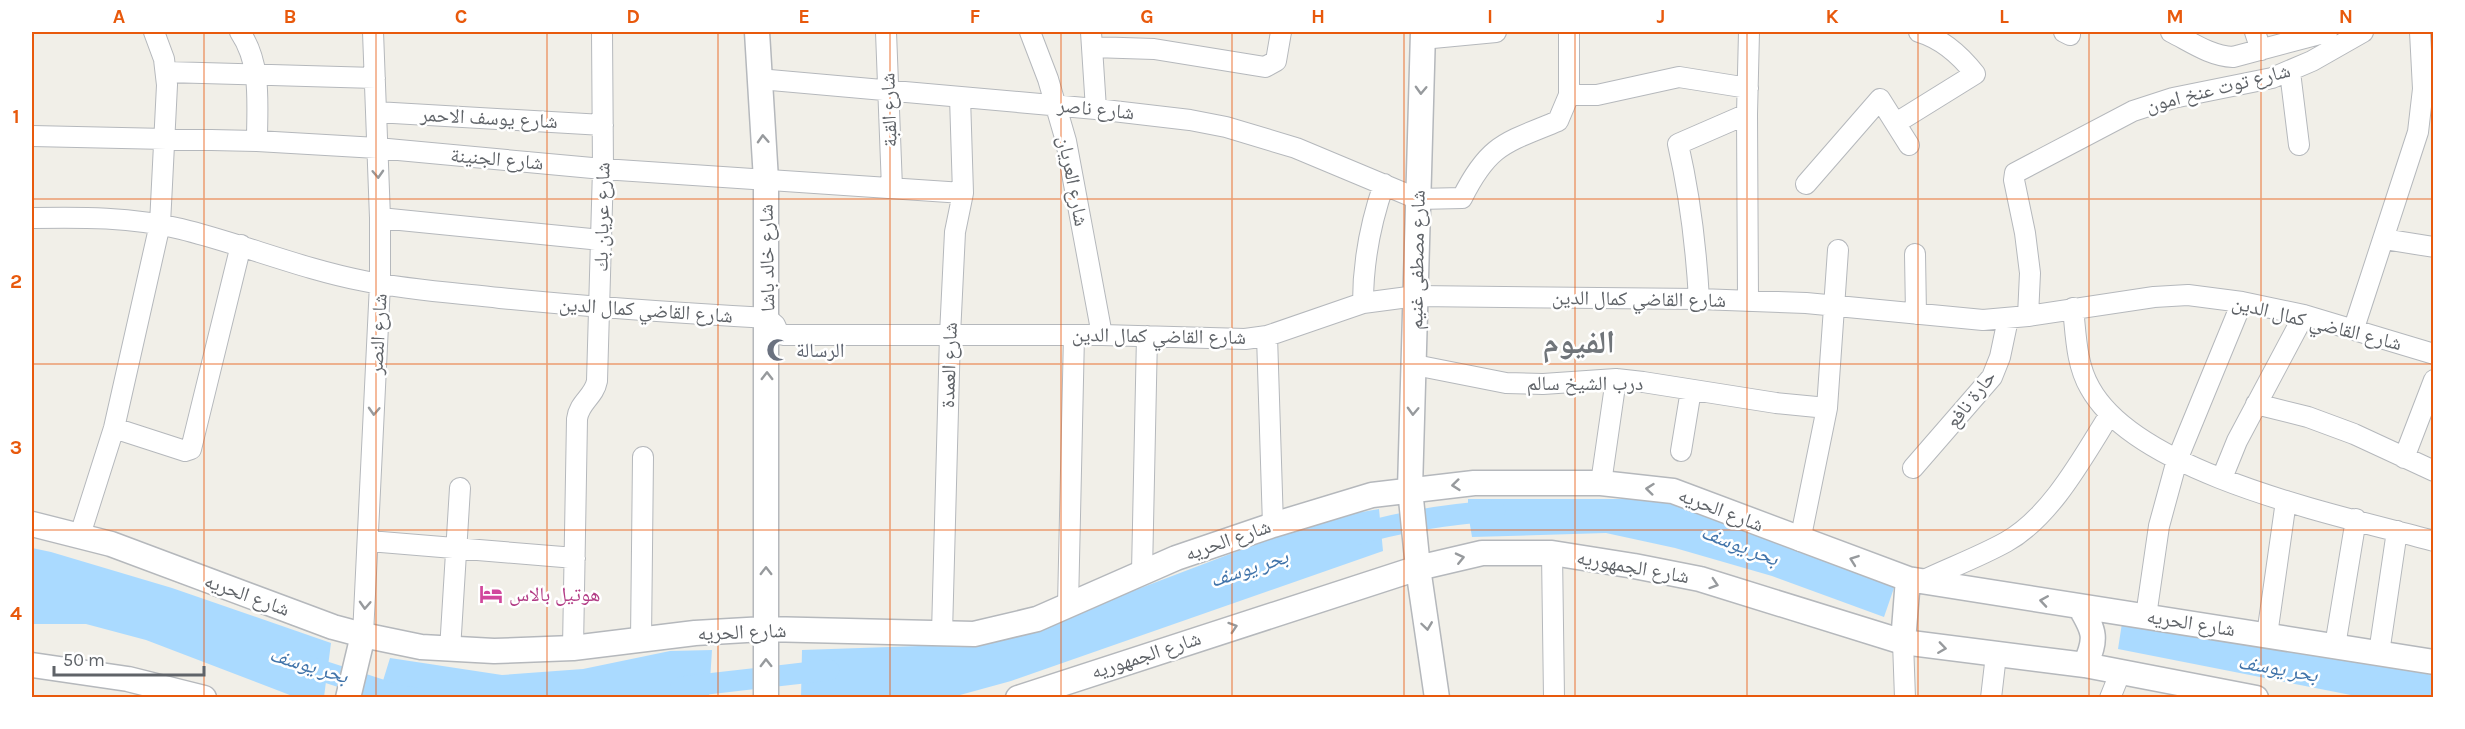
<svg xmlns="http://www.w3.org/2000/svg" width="2465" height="729" font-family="Karla,'Noto Naskh Arabic',sans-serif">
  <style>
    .water { fill: #aadaff }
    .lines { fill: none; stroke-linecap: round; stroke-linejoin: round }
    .canal { stroke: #aadaff; stroke-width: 21 }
    .minor-casing { stroke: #b5b8bc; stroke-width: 22 }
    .tertiary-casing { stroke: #b5b8bc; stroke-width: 27 }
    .minor { stroke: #fff; stroke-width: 20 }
    .tertiary { stroke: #fff; stroke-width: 24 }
    .oneway { stroke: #979a9d }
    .grid { fill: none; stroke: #e8590c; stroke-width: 1.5; stroke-opacity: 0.55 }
    .labels { text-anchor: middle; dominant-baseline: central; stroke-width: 5; stroke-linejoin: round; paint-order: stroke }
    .street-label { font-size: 20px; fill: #5f6368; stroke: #fff }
    .worship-label { font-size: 20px; fill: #5b616d; stroke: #fff; text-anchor: start }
    .hotel-label { font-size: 20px; fill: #b23c85; stroke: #fff; text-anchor: start }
    .water-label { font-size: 21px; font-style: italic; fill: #4174aa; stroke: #fff }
    .town-label { font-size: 32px; font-weight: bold; fill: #70757a; stroke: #fff }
    .neatline { fill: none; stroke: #e8590c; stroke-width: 2 }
    .grid-label { font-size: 20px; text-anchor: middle; font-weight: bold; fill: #e8590c }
  </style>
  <rect width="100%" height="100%" fill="#f1efe8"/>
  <path class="water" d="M1468 499H1636L1679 503 1895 585 1884 617 1772 576 1675 548 1606 533 1472 537 1468 513Z
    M1379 509 1383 551 1011 681 960 695 801 698 802 650 977 644 1067 616 1322 519Z
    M32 548 51 552 172 588 331 643 324 697H295L146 640 86 624H32Z
    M2122 623 2433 675V697H2361L2118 649Z
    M712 650 709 697H378L390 658 502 675 583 669 670 651Z"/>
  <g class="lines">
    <path class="canal" d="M1355 535C1400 522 1448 514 1495 511
      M301 664 400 696 415 698
      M681 687 829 670"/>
    <g class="minor-casing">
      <path id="minor" d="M240 32C262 65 257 103 257 141
        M886 32 892 188
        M1030 32 1048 79 1066 141 1102 335
        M1091 32 1096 109
        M2064 32 2070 35
        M2171 32C2191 42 2210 56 2233 57L2327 32
        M2255 32 2261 50
        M1422 39 1496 32
        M1092 47 1154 49 1265 67 1276 61 1281 32
        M166 72 375 78
        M2290 72 2299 145
        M760 79 1096 109 1190 120 1226 127 1296 148 1418 199 1462 198C1489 144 1505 143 1558 121L1569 95V32
        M1569 95H1597L1679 77 1748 88
        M376 112 603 125
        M1747 114 1748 301
        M1896 123 1975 74C1961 56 1942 39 1919 32
        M32 136 257 141 377 148 603 169 963 193
        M1806 184 1880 99 1909 145
        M32 218C81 217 132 217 181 229 242 244 302 269 364 281 409 290 455 293 500 298 589 307 678 313 767 318L775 325 779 334 784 335H1102L1245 339 1267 336 1363 303 1416 296 1699 299 1806 303 1983 320 2028 316 2154 297 2188 295 2242 302 2304 315 2434 354
        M380 218 601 240
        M2384 239 2434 247
        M1915 254 1916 314
        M1699 299C1696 246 1690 196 1678 144L1747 114 1749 32
        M1363 303C1363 261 1370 224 1384 184
        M2073 308C2076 335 2076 364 2090 388 2138 475 2342 516 2434 541
        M2028 316 2030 273 2025 233 2014 180 2015 173 2133 111 2173 98 2272 78 2312 61 2363 32
        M2354 328 2418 132 2423 89 2420 32
        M1267 336 1273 525
        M1415 365 1506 383 1543 384 1616 379 1643 382 1776 403 1827 408
        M2256 404 2308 417 2354 434 2434 471
        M114 428 185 451 191 449 241 245
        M1681 451 1691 390
        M2404 458 2434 380
        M1913 468 1992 377 2000 357 2008 319
        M2222 478 2237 441 2304 315
        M1601 483 1616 379
        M80 535 114 428 160 224 167 85 164 59 154 32
        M369 541 575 558
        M1800 541 1827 408 1838 250
        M1552 553 1554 698
        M1142 572 1147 336
        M1922 581C1949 568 1979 557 2006 542 2051 517 2083 457 2110 414
        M1068 606 1074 335
        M2146 616 2159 526 2177 460 2242 302
        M942 633 950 335 955 232 963 193 960 97
        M363 635 380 284V218L373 32
        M2267 635 2286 501
        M641 641 643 457
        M1903 642 1905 698
        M2335 646 2356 519
        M573 648 577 419C579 402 594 397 597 381L603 169 602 32
        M450 650 460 488
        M2379 653 2397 531
        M1991 698 1996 655
        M2110 698 2120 673"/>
    </g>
    <g class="tertiary-casing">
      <path id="tertiary" d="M757 32 766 180V698
        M1423 32 1410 489 1418 568 1437 698
        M32 524 111 544 333 627 363 635 421 647 494 651 573 648 695 633 765 629 974 634 1037 619 1176 558 1273 525 1372 495 1474 483H1601L1673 491 1908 579 2434 662
        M2080 607C2095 632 2097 638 2085 665
        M1903 642 1908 579
        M32 665 128 679 204 698
        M348 698 363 635
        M1018 698 1418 568 1482 553H1552L1634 566 1700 579 1903 642 2085 665 2256 698"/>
    </g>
    <use href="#minor" class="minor"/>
    <use href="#tertiary" class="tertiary"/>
  </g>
  <defs><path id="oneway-chevron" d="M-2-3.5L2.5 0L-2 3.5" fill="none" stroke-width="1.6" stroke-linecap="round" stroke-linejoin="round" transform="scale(1.5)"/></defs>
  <g class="oneway">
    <use href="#oneway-chevron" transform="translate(1421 90) rotate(92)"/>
    <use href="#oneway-chevron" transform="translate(763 139) rotate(-93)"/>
    <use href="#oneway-chevron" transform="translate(378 174) rotate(87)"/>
    <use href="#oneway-chevron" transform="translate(767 376) rotate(-90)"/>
    <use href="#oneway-chevron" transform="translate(374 411) rotate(93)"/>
    <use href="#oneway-chevron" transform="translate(1413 411) rotate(92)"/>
    <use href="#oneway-chevron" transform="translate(1456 485) rotate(174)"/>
    <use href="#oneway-chevron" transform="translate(1650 489) rotate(-174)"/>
    <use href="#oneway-chevron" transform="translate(1460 558) rotate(-13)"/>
    <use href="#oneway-chevron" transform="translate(1854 560) rotate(-160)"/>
    <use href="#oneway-chevron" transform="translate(766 571) rotate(-90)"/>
    <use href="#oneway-chevron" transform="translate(1714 584) rotate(18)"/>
    <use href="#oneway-chevron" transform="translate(2044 601) rotate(-171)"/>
    <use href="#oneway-chevron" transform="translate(365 605) rotate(93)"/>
    <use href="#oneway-chevron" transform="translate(1427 626) rotate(82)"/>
    <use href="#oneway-chevron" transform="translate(1233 627) rotate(-18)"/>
    <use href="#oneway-chevron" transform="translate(1942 648) rotate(8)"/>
    <use href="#oneway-chevron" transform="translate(766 663) rotate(-91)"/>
  </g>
  <path class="grid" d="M204 32V698M376 32V698M547 32V698M718 32V698M890 32V698M1061 32V698M1232 32V698M1404 32V698M1575 32V698M1747 32V698M1918 32V698M2089 32V698M2261 32V698M32 199H2434M32 364H2434M32 530H2434"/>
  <defs>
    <g id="mosque-bare" transform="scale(1.8)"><path d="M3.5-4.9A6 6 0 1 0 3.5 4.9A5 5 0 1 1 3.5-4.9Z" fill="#6b7280" stroke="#fff" stroke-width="2.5" paint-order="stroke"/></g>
    <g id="hotel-bare" transform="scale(1.8)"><path d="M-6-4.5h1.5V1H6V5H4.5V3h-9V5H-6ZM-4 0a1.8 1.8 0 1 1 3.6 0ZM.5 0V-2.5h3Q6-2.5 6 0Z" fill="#d1479c" stroke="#fff" stroke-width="2.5" paint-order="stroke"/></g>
  </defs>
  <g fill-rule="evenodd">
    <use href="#mosque-bare" x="778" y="350"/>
    <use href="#hotel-bare" x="491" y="594"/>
  </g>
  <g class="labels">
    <g class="street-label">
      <text transform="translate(2218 88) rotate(-14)">شارع توت عنخ امون</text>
      <text transform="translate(1096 109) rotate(6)">شارع ناصر</text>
      <text transform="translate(889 110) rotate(-92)">شارع القبة</text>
      <text transform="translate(489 118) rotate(3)">شارع يوسف الاحمر</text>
      <text transform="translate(497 159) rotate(5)">شارع الجنينة</text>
      <text transform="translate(1073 181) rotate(79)">شارع العريان</text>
      <text transform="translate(602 217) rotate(-89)">شارع عريان بك</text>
      <text transform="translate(767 258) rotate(-91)">شارع خالد باشا</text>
      <text transform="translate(1417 260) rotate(-89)">شارع مصطفى غنيم</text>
      <text transform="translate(1639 299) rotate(1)">شارع القاضي كمال الدين</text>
      <text transform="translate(646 310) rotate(4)">شارع القاضي كمال الدين</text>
      <text transform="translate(2317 323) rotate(14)">شارع القاضي كمال الدين</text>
      <text transform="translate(378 334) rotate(-87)">شارع النصر</text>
      <text transform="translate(1159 336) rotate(1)">شارع القاضي كمال الدين</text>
      <text transform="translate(949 365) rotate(-88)">شارع العمدة</text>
      <text x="1585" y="383">درب الشيخ سالم</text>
      <text transform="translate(1971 399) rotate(-52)">حارة نافع</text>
      <text transform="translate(1721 510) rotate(21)">شارع الحريه</text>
      <text transform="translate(1228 540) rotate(-19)">شارع الحريه</text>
      <text transform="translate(1633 567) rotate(10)">شارع الجمهوريه</text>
      <text transform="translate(247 595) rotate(20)">شارع الحريه</text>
      <text transform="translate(2191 623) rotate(9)">شارع الحريه</text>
      <text transform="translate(742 632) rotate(-2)">شارع الحريه</text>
      <text transform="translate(1146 655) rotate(-18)">شارع الجمهوريه</text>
    </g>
    <g class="worship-label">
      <text x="796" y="350">الرسالة</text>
    </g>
    <g class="hotel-label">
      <text x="509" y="594">هوتيل بالاس</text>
    </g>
    <g class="water-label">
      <text transform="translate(1740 545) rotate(21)">بحر يوسف</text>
      <text transform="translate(1249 568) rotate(-18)">بحر يوسف</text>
      <text transform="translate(309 665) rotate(17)">بحر يوسف</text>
      <text transform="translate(2278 668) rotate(10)">بحر يوسف</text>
    </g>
    <g class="town-label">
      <text x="1579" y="342">الفيوم</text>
    </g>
  </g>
  <rect width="2465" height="729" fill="none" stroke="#ffffff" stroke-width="66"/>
  <path d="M54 666v9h150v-9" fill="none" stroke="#5f6368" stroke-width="3"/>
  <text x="63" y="666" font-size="18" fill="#5f6368" stroke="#ffffff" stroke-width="4.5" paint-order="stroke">50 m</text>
  <rect x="33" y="33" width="2399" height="663" class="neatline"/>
  <g class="grid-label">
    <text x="119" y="23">A</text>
    <text x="290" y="23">B</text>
    <text x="461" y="23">C</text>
    <text x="633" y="23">D</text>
    <text x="804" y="23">E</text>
    <text x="975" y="23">F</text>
    <text x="1147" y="23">G</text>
    <text x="1318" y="23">H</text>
    <text x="1490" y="23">I</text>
    <text x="1661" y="23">J</text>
    <text x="1832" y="23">K</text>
    <text x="2004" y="23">L</text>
    <text x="2175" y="23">M</text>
    <text x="2346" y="23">N</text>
    <text x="16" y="123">1</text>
    <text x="16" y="288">2</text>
    <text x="16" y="454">3</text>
    <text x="16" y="620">4</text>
  </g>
</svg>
